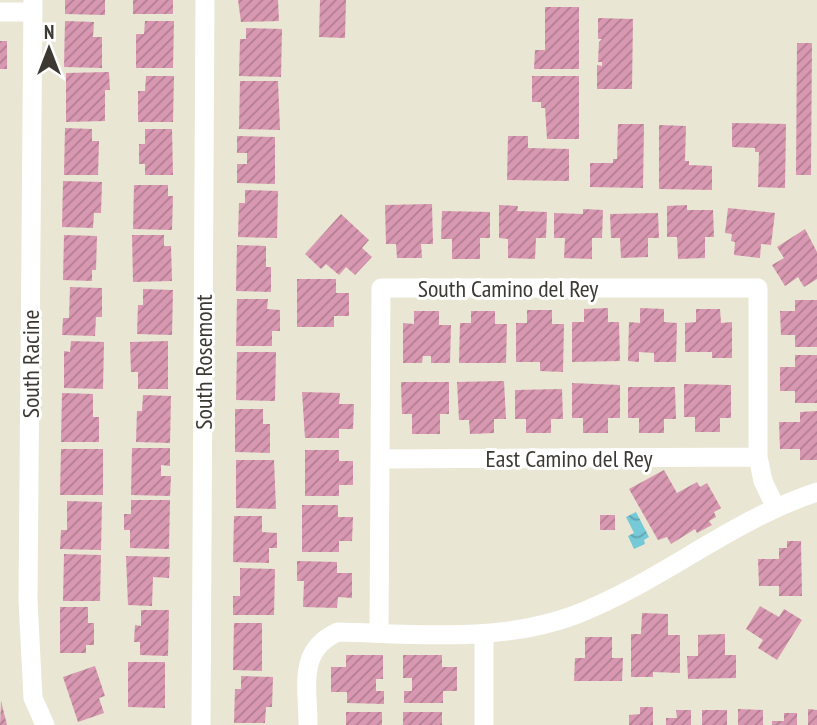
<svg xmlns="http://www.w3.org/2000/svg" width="817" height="725" font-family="'PT Sans Narrow',sans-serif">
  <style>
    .water { fill: url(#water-waves) }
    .building { fill: url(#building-hatch) }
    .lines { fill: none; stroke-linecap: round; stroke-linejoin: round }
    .street { stroke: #fff; stroke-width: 19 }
    .labels { text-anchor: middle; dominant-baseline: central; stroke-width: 6; stroke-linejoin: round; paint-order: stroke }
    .street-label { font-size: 24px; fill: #3b3932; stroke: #fff }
  </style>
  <defs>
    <pattern id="water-waves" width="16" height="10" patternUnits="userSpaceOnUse" patternTransform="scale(1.75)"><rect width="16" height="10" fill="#76c9d7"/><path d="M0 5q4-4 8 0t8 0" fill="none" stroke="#62a4af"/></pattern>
    <pattern id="building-hatch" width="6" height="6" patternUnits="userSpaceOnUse" patternTransform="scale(1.75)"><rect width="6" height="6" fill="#d998b1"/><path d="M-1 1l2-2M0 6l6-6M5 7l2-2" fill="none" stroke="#b17d91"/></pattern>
  </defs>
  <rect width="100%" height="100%" fill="#e9e6d3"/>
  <path class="water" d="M636 512 649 537 644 540 645 544 634 549 628 536 634 533 626 517Z"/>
  <path class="building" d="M65 0H105V15L65 14Z
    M133 0H173V14H133Z
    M238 0H278L279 21 241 22Z
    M320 0H346L345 38 319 37Z
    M545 7H579V69H534L535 50H545Z
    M598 18 633 19 632 89H597V65L602 66V62H598L599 42 602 39H598Z
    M65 21 94 22 93 37H102V68L64 67Z
    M145 21H174L173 68H136V34H144Z
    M246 28 282 29 281 77 239 76 240 39H246Z
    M0 41H7V69H0Z
    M797 43H812L811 175H796Z
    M109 72 110 90H105V121L66 122V73Z
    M146 76H174L173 122H138V91H145Z
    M532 76H579V139H547L545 108H541V102H532Z
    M240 81H278L280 130 239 129Z
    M732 123 786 124 785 188 758 187 759 152H755V148L732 147Z
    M618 124H644L643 188 590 187V163H613V159H617Z
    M659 125 686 126 685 161H689V165L712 166V190L659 189Z
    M65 128 92 129V141H99L98 175H64Z
    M145 129H172L173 175H145V164H139V144H145Z
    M237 136 275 137V184L237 183V164H247V153H237Z
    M508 136H528V148L569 149V181L507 180Z
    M63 181 102 182 101 213H94L93 228 62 227Z
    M134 185H168V196H173L172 230 133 229Z
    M245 190 278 191 277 238 238 237 239 203H245Z
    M432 204 433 244H421L422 258H397L396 244H386L385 205Z
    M499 205 518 206 517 211 547 212 546 238H536L535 259 508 258V239L499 238Z
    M687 205V210H713L714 237H705V258L678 259 677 237H667V206Z
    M728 208 775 213 771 245 761 244 760 258 734 255 735 242 731 241 732 234 725 233Z
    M583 209 603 210 602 238H592V259L564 258 565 238H554V213L583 214Z
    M442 211 490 212V238H480V259H452V239H441Z
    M658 213 659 238H648V257L621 258 620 238H611L610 214Z
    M341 214 369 240 362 248 372 257 355 275 346 267 339 275 326 264 321 269 305 254Z
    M805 229 817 252V279L804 287 798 277 785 286 772 265 784 258 777 247Z
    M64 235 97 236 96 270H92V281L63 280Z
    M132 235H164V246H171L172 281 133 282Z
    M237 245 266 246V267H271V292L236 291Z
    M297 279H336V293H349V316H334V327H297Z
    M70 287 102 288V317H96L95 336 62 335 63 318H69Z
    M143 289 173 290 172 335 137 334 138 305H143Z
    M237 299H268L267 309 280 310V331H272V346H236Z
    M795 300H817V347H795V335H781L780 311H795Z
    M608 308V322H619L620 361 572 362V322H584V309Z
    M640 308 664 309V322L677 323 676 362H654V353L639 352V362L628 361 629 322 640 323Z
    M696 309H720L721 323 732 322V358H712V352H685V323L696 322Z
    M527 310H552V324H564L563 372 540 371V362H516V323H527Z
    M414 311H439V325H451L450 363H431V356H423L422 363H403V323L414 324Z
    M471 311H495V324H507L506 363H459L460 323H471Z
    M71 341 104 342 103 389 64 388V351L70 352Z
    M168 341V389H138V372H131L130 342Z
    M237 352H276L275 401 236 400Z
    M795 355H817V403H795V391H780V367H795Z
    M504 381 506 419H494V433L470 434 469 420H459L457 382Z
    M401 382H449V414H440V434H412V414H402Z
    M572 383 620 385V418H608V433H583V418H572Z
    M684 384 731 385V418H720V432H695V417H684Z
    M628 387H675L676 419H664V433H639V418H628Z
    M562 389 563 419H551V433H526V419H515V390Z
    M302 392 340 393 339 404H354L353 429H339V438H305Z
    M62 393 93 394V417H99V442H61Z
    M143 395 171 396 170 443 136 442 137 411H142Z
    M235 409H263V424H270V453L235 452Z
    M817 411V460H800V449H780L779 422H800V412Z
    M132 448H170V466L161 465V476H171L170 496 131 495Z
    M61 449H103V495H60Z
    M305 450H339V461H353V485H339V496H305Z
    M236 460H274L276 509 236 508Z
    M664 470 677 493 697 482 700 487 707 483 721 508 714 512 716 517 709 521 712 525 697 533 695 529 671 544 667 537 658 540 629 489Z
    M131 500H170L169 549 130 548V530H124V514H131Z
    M67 501 102 502 101 550 60 549 61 530H67Z
    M302 505H338V517H353L352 541H339V552H302Z
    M600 515H615V530H600Z
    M234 516H262V532L277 533V548H269V563L233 562Z
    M787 541H801L802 596H779V586H759L758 559H779V548H787Z
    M64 554 101 555 100 601H63Z
    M126 556 170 557 169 578 153 577 152 606 128 605Z
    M297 561 337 562V573H352V598L338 597 337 608 303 607 304 581H297Z
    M240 568 275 569 274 615H233V596H240Z
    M760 606 779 617 784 609 802 620 777 660 758 648 763 640 746 629Z
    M60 607H88V623H94V645H86V653H60Z
    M141 610H169L168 656 140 655V642H134L135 625 141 626Z
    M642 613 668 614V635H680V673L653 672V677H631V634H641Z
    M234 623H262V671L233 670Z
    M725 634V655H736V678L688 679 687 656H698V635Z
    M585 637H612V658H623L622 681H574L575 658H585Z
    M346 655H383V679H376V691H384V704L347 703V692H331V667H346Z
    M403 655H442V667H457V691H443V703H404V691H412V678H403Z
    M128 662H165V708L128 707Z
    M95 666 105 696 99 698 104 713 78 722 63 677Z
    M241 676 273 677 272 707H266L265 723H234L235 689H241Z
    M1 701 7 725H0Z
    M640 707H653V725H629V715L640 714Z
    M738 709 763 710V725H738Z
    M808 709 817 710V725H808Z
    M676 710H691V725H666V718H677Z
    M702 710H727V725H702Z
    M346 712H382V725H346Z
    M403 712H442V725H403Z
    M784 713H797V725H772V721H784Z"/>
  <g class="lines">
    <path class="street" d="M33 0 28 600 33 698 45 725
      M0 12H33
      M380 459 758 457
      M379 633 381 288H758V457L763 481 775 506
      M201 725 205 0
      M308 725C308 686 297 650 338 632 416 634 500 643 575 615 661 582 729 521 817 492
      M484 725V634"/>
  </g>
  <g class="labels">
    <g class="street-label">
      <text x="508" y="288">South Camino del Rey</text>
      <text transform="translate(203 362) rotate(-90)">South Rosemont</text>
      <text transform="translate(30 364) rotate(-90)">South Racine</text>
      <text x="569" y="458">East Camino del Rey</text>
    </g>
  </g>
  <g transform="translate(49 49)" stroke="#ffffff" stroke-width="5" paint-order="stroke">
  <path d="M0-5L12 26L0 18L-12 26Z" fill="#3b3932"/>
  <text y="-10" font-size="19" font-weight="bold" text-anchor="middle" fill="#3b3932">N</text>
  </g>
</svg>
